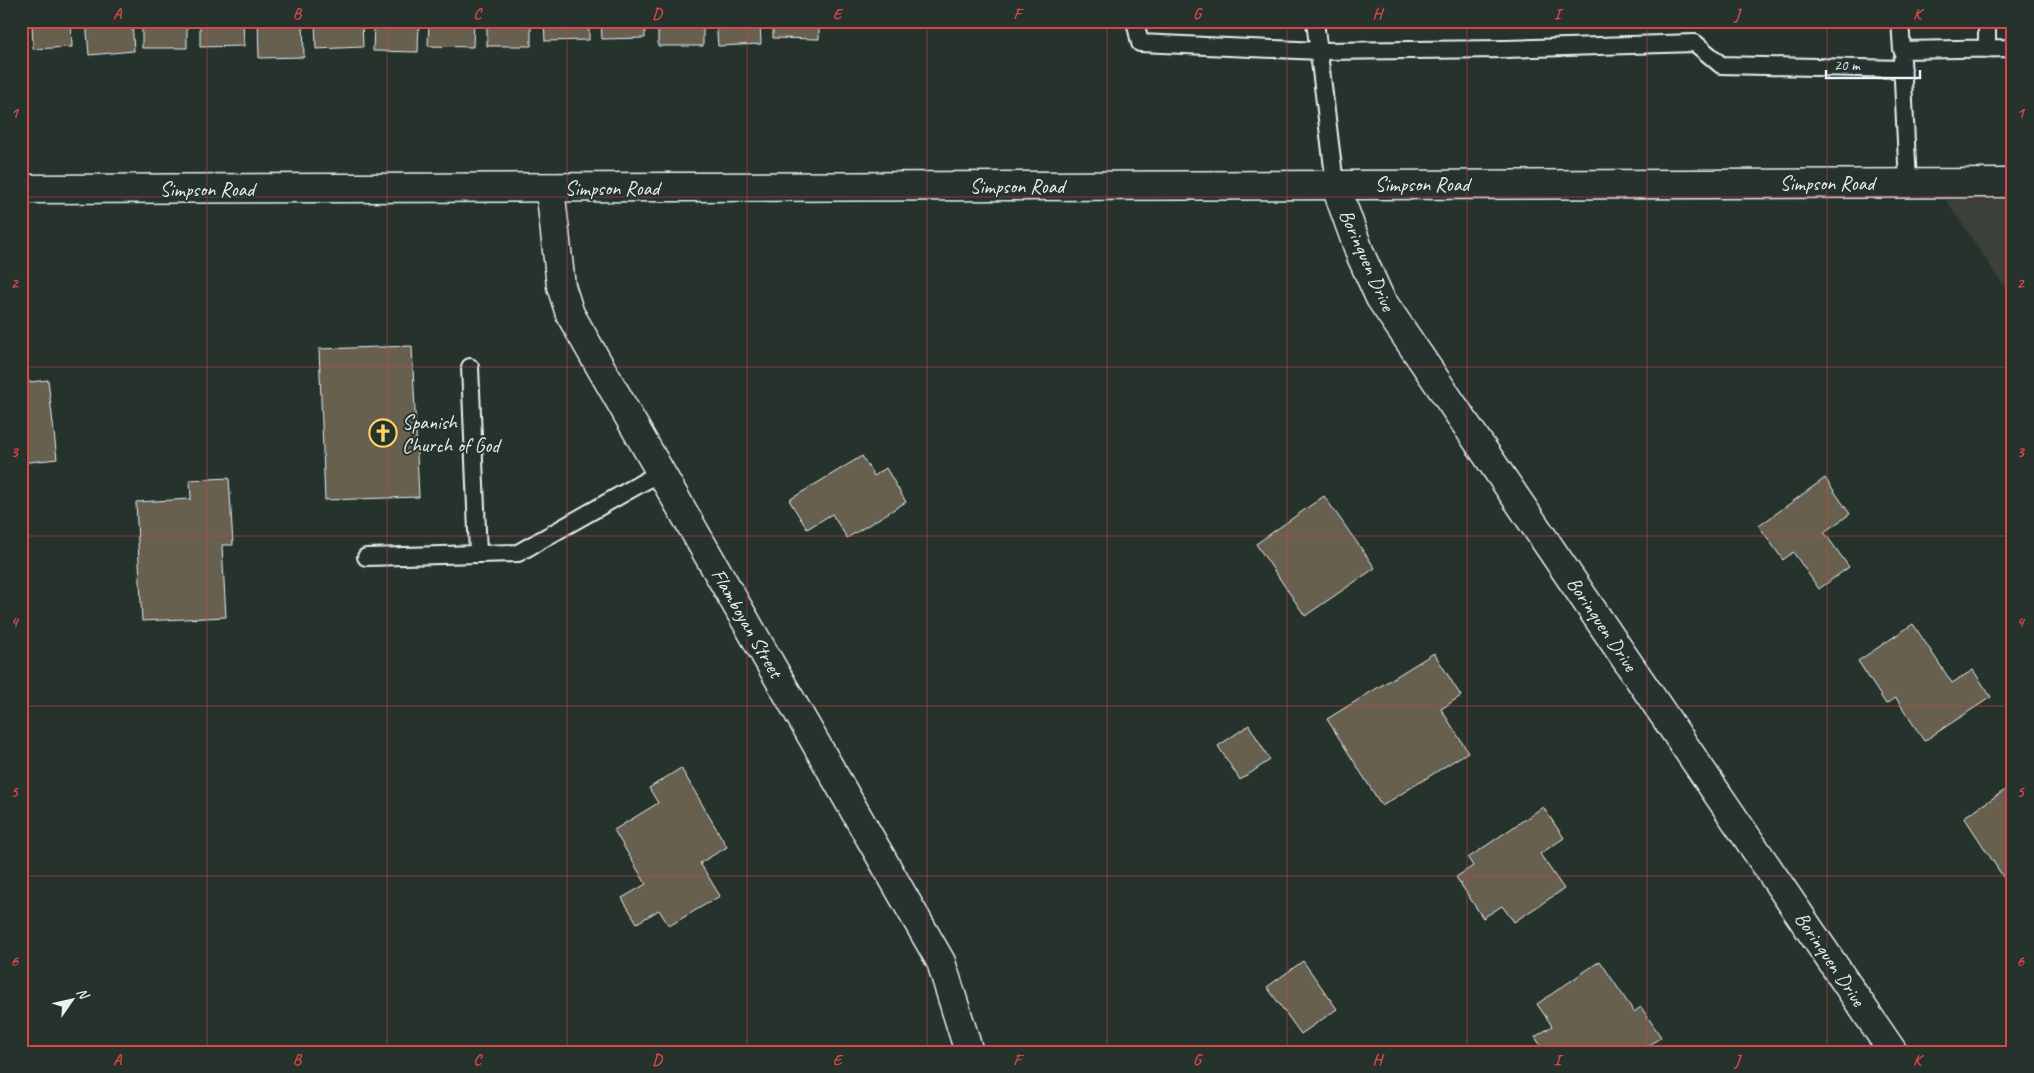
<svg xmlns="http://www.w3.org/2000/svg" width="2034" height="1073" font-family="Caveat,sans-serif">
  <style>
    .built { fill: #3a4138 }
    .building { fill: #686150; stroke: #e8f1f8 }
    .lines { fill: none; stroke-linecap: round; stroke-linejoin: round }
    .service-casing { stroke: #e8f1f8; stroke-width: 20 }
    .minor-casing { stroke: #e8f1f8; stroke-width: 31 }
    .secondary-casing { stroke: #e8f1f8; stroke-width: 31 }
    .service { stroke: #26332d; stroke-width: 16 }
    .minor { stroke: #26332d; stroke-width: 28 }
    .secondary { stroke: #26332d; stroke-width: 28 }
    .grid { fill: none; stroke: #d94647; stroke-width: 1; stroke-opacity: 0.55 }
    .labels { text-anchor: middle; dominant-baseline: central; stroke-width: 4; stroke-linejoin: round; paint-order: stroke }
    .street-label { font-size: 20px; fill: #e8f1f8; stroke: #26332d }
    .poi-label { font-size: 20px; fill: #e8f1f8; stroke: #26332d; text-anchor: start }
    .neatline { fill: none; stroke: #d94647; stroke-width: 2 }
    .grid-label { font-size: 16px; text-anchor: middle; font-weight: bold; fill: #d94647 }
  </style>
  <rect width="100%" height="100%" fill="#26332d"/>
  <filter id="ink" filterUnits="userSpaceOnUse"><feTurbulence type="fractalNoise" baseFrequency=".02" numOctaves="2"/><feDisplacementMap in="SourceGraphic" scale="10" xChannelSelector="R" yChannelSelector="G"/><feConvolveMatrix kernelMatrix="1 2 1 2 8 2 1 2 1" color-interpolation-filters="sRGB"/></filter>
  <g filter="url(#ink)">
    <path class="built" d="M1946 200H2013V300Z"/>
    <path class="building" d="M32 21H71L72 47 33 49Z
      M86 21H132L134 51 89 55Z
      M142 21H187V48H142Z
      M200 21H243L244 46 200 47Z
      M258 21H303L304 57 259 58Z
      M315 21H362L363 47 316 49Z
      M374 21H419L418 52 373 51Z
      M429 21H474L473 47 428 46Z
      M487 21H531V46H487Z
      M544 21H589V40L545 41Z
      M601 21H645V38L602 39Z
      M658 21H703V46H658Z
      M716 21H760L761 44 718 46Z
      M773 21H819V39L773 38Z
      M412 346 419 497 325 500 319 349Z
      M48 380 57 459 21 463V383Z
      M862 456 874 476 886 468 906 502 847 538 832 514 807 529 789 500Z
      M229 478 233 545H222L226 617 142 621 136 502 191 499 190 480Z
      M1825 478 1850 514 1824 532 1849 567 1819 589 1793 552 1783 560 1759 526Z
      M1324 496 1375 568 1305 616 1256 544Z
      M1913 624 1952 683 1973 670 1991 697 1924 741 1896 698 1886 704 1858 661Z
      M1434 653 1461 696 1441 709 1468 752 1382 806 1327 719Z
      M1249 725 1270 760 1240 780 1218 746Z
      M681 768 727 847 700 863 720 896 669 926 659 910 637 923 622 898 646 884 614 830 658 803 649 788Z
      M2013 785V892L1964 817Z
      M1543 807 1564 838 1540 854 1564 889 1514 922 1502 906 1483 918 1456 877 1473 866 1468 858Z
      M1303 961 1337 1009 1301 1034 1267 987Z
      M1600 961 1634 1012 1641 1007 1661 1037 1640 1052H1545L1535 1037 1552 1026 1537 1004Z"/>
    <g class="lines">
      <g class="service-casing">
        <path id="service" d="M1135 21 1140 43 1319 51 1505 49 1695 43 1721 65 1903 69
          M1315 21 1335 184
          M1900 21 1902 50 2013 48
          M1987 21V49
          M1902 60 1908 183
          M470 367 478 554
          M366 557 518 553 661 472"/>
      </g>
      <g class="minor-casing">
        <path id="minor" d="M1335 184 1361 256 1380 298 1893 1052
          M550 188 561 286 570 314 941 962 969 1052"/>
      </g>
      <g class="secondary-casing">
        <path id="secondary" d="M21 189 2013 183"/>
      </g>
      <use href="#service" class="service"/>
      <use href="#minor" class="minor"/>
      <use href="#secondary" class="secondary"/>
    </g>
  </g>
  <path class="grid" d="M207 21V1052M387 21V1052M567 21V1052M747 21V1052M927 21V1052M1107 21V1052M1287 21V1052M1467 21V1052M1647 21V1052M1827 21V1052M21 197H2013M21 367H2013M21 536H2013M21 706H2013M21 876H2013"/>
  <defs>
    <g id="church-ring" transform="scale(1.4375)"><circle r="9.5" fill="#26332d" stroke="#ffd166" stroke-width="1.5"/><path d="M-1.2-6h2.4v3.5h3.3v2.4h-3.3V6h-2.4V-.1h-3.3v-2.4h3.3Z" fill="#ffd166"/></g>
  </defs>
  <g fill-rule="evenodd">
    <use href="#church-ring" x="383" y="433"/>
  </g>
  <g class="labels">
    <g class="street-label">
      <text x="1827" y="183">Simpson Road</text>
      <text x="1422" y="184">Simpson Road</text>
      <text x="1017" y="186">Simpson Road</text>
      <text x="612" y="188">Simpson Road</text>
      <text x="207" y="189">Simpson Road</text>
      <text transform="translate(1367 260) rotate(66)">Borinquen Drive</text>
      <text transform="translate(747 623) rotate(60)">Flamboyan Street</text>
      <text transform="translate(1602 624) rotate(56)">Borinquen Drive</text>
      <text transform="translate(1830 959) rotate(56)">Borinquen Drive</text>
    </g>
    <g class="poi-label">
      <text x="402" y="422">Spanish<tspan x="402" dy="23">Church of God</tspan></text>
    </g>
  </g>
  <rect width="2034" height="1073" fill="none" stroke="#26332d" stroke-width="55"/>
  <g transform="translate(72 1000) rotate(56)" stroke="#26332d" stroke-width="4" paint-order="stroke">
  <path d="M0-4L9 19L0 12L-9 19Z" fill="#e8f1f8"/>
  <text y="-8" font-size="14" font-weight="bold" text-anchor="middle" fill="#e8f1f8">N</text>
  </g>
  <path d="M1826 70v8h94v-8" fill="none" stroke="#e8f1f8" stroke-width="2.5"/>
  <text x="1834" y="70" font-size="15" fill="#e8f1f8" stroke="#26332d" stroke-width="4" paint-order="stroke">20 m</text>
  <rect x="28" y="28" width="1978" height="1018" class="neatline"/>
  <g class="grid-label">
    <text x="117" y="19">A</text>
    <text x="297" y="19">B</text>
    <text x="477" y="19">C</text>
    <text x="657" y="19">D</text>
    <text x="837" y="19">E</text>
    <text x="1017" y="19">F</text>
    <text x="1197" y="19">G</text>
    <text x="1377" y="19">H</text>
    <text x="1557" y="19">I</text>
    <text x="1737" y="19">J</text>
    <text x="1917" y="19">K</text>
    <text x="14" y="118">1</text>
    <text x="2020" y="118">1</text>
    <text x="14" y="288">2</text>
    <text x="2020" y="288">2</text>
    <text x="14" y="457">3</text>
    <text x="2020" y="457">3</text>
    <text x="14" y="627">4</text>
    <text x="2020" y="627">4</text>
    <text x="14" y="797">5</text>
    <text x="2020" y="797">5</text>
    <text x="14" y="966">6</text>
    <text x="2020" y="966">6</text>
    <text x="117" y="1065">A</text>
    <text x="297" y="1065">B</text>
    <text x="477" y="1065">C</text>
    <text x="657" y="1065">D</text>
    <text x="837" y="1065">E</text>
    <text x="1017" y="1065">F</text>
    <text x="1197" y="1065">G</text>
    <text x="1377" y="1065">H</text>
    <text x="1557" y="1065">I</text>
    <text x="1737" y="1065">J</text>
    <text x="1917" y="1065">K</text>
  </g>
</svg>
